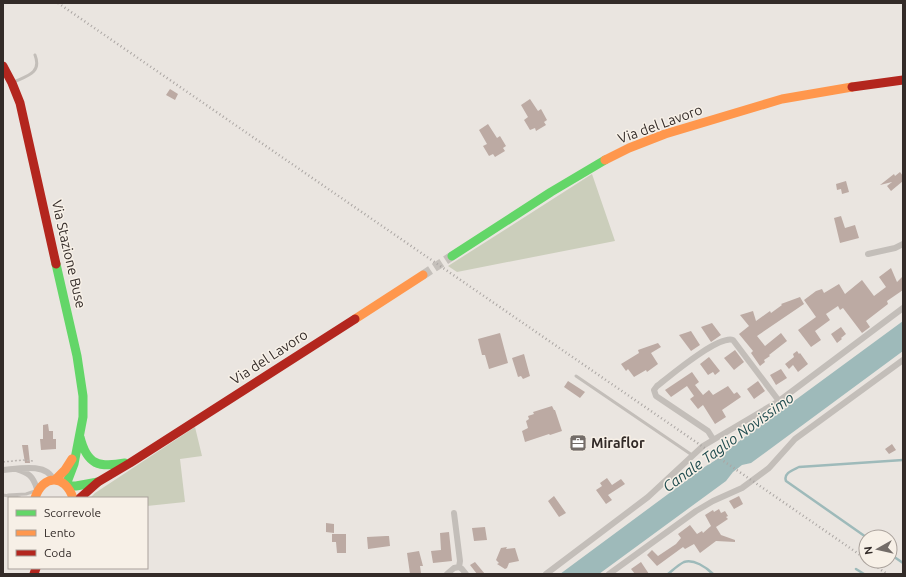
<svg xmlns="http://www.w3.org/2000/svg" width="906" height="577" font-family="Ubuntu,sans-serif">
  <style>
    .green { fill: #cbcebb }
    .water { fill: #9ebaba }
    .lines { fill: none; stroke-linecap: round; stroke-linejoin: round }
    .stream { stroke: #9ebaba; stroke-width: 2.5 }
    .building { fill: #bcaaa3 }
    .secondary-tunnel { stroke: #c5c0bb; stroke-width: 9; stroke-dasharray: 9 4.5; stroke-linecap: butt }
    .path { stroke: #bcb6b2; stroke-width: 1.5; stroke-dasharray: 2 2; stroke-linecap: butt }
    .lane { stroke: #c3beb9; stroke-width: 3 }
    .street { stroke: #c3beb9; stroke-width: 6 }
    .fast { stroke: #63d668; stroke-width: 9 }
    .slow { stroke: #ff974d; stroke-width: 9 }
    .jam { stroke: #b3261e; stroke-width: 9 }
    .rail { stroke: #aba6a3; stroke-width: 2.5; stroke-dasharray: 1 3; stroke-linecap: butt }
    .labels { text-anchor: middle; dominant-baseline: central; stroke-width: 3; stroke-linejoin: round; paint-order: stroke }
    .street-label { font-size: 14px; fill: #332b28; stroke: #f7f0e7 }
    .poi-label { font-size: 14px; font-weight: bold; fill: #332b28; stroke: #f7f0e7; text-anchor: start }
    .water-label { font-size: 15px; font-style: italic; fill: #214d50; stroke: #f7f0e7 }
  </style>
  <rect width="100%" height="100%" fill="#eae5e0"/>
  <path class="green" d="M592 174 615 241 457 272 448 266Z
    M195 427 202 456 180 459 185 502 147 506V498H90L95 493Z"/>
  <path class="water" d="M903 321V351L751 463 742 465 733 472 726 481 599 574H560L706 466C718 459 723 455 734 445Z"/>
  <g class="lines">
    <path class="stream" d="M866 537 786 481C783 473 793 470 799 467L903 460
      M890 554 903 563
      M856 569 864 574
      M668 574C673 570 678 565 684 562 694 559 706 567 713 574"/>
  </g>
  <path class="building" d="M170 89 178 94 175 100 166 95Z
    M530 99 538 111 541 109 547 120 544 122 546 125 536 131 535 128 530 130 524 120 528 117 521 105Z
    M488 124 497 138 500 136 506 146 503 148 505 151 495 157 493 154 489 156 483 146 487 144 479 130Z
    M900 172 903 176V181L891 191 887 186 892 182 880 185 894 174 895 176Z
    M846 181 849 192 842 194 841 189 837 190 836 184Z
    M841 216 845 228 855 225 859 238 840 243 834 218Z
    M891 268 897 282 903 276V290L887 301 888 304 866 321 870 327 862 333 843 308 840 310 838 306 826 314 830 320 815 331 821 340 811 347 798 330 816 317 804 300 816 291 822 289 824 293 839 284 845 294 862 280 874 296 886 287 879 277Z
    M800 297 804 304 757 336 765 346 781 333 787 341 769 355 770 356 764 360 765 362 760 366 751 353 753 351 739 334 749 326 740 315 753 311 756 321 770 311 771 313 782 305 781 304Z
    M712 323 721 335 711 342 701 327Z
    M841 327 846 334 841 338 842 339 837 343 831 334Z
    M691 331 700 345 691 351 679 335Z
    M500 333 508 363 489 369 485 355H482L478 339Z
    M658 343 661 347 651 353 658 364 647 372 646 370 634 377 628 369 626 371 621 364 639 353 638 350Z
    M735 350 744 362 734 370 724 358Z
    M797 351 799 354 800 353 808 364 798 372 793 365 789 369 785 364 794 357 793 354Z
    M524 354 530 376 523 379 521 376 518 377 512 358Z
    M709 357 720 371 715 375 713 372 708 375 700 364Z
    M781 369 787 378 776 385 770 375Z
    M692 372 699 382 695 385 703 395 709 390 713 395 728 386 734 394 737 392 741 397 722 410 726 417 715 424 703 405 698 409 690 399 694 396 687 386 671 397 665 390Z
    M568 381 585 392 580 398 564 387Z
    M758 381 765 391 754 399 747 389Z
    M552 406 554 410H555L562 431 550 435 549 434 525 442 522 431 528 428 526 421 529 419 528 416 534 414 533 412Z
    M48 424 49 431H53V439H56V449L41 450 40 439H43V425Z
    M892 444 896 450 889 454 885 449Z
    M22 445H28L30 463H25Z
    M607 478 612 485 621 479 625 484 608 495 612 500 606 504 596 490 602 486 600 483Z
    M554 496 566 513 559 517 548 501Z
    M739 496 743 504 734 509 729 501Z
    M719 509 721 513 725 511 728 516 726 517 728 519 716 527 721 535 735 540V542L716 541 700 553 694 544 685 549 683 547 657 566 647 555 652 550 658 556 676 544 681 538 678 534 690 525 697 534 702 531 703 533 711 526 705 515 713 510 714 512Z
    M326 523 334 524V533L326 532Z
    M485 527 487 540 474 541 472 528Z
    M449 532 452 561 433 563 431 551 441 550 440 533Z
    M332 534H346V553H337L336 542H332Z
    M386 536H389L390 546 368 549 367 537Z
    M507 547 506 549 515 548 519 561 509 563 507 568 505 569 497 564 499 563 496 560 501 548Z
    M419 551 423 566H420L421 573 410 574 407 553Z
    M475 562 485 574H477L470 565Z
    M641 562 649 574H635L631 569Z"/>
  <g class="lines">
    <path class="secondary-tunnel" d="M423 275 452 256"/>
    <path class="path" d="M3 462 23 460 33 461"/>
    <path class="lane" d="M14 82C27 76 42 73 35 55
      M576 376 692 455
      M3 495 20 498
      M8 495 26 494 35 491"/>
    <path class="street" d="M868 254 895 248 903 244
      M713 439 708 431 656 396 654 390 657 386C670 376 718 335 733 340L779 401
      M16 469C29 473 33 476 37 489
      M3 470C16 469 48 462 53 480
      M454 513 460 561 459 567
      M447 574 454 568 459 567 462 569 466 574
      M546 574 648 497 703 446 779 401 903 308
      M609 574 696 511 713 501 742 488 769 468 795 439 903 360"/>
    <path class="fast" d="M452 256 551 192 605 160
      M56 264 77 356 83 396V417L74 464 66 485
      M80 437C87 465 99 468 125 463
      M68 486H76L98 482"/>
    <path class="slow" d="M605 160 629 148 665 134 782 99 852 87
      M355 319 423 275
      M55 480 65 470 72 459
      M35 498C43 474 65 474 73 498"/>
    <path class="jam" d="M3 66 12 83 20 103 56 264
      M852 87 903 80
      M80 498 98 482 130 463 355 319
      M34 574 36 568"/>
    <path class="rail" d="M58 3 866 559
      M868 561 887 574"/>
  </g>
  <defs>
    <g id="office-square" transform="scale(0.9)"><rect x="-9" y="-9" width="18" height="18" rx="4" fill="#736c68" stroke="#f7f0e7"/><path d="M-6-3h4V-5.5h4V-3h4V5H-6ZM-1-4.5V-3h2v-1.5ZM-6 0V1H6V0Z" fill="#fff"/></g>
  </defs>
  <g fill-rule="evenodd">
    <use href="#office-square" x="578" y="443"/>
  </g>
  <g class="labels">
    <g class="street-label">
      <text transform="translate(660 124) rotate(-20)">Via del Lavoro</text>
      <text transform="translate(69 254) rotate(77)">Via Stazione Buse</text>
      <text transform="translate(269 357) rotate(-33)">Via del Lavoro</text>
    </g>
    <g class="poi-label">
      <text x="591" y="443">Miraflor</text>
    </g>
    <g class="water-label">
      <text transform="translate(728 442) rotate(-36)">Canale Taglio Novissimo</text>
    </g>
  </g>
  <rect width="906" height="577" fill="none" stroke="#332b28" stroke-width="8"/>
  <rect x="8" y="497" width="140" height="72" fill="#f7f0e7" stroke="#a9a19b"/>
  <rect x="16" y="510" width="20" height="6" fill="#63d668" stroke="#a9a19b"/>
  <text x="44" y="517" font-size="12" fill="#332b28">Scorrevole</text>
  <rect x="16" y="530" width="20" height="6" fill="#ff974d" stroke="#a9a19b"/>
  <text x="44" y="537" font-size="12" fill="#332b28">Lento</text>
  <rect x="16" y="550" width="20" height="6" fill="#b3261e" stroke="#a9a19b"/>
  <text x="44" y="557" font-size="12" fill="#332b28">Coda</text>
  <g transform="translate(878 549) rotate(262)"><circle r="19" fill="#f7f0e7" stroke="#a9a19b"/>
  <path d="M0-3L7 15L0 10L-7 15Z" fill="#736c68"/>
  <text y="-6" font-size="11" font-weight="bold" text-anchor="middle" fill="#332b28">N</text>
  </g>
</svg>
